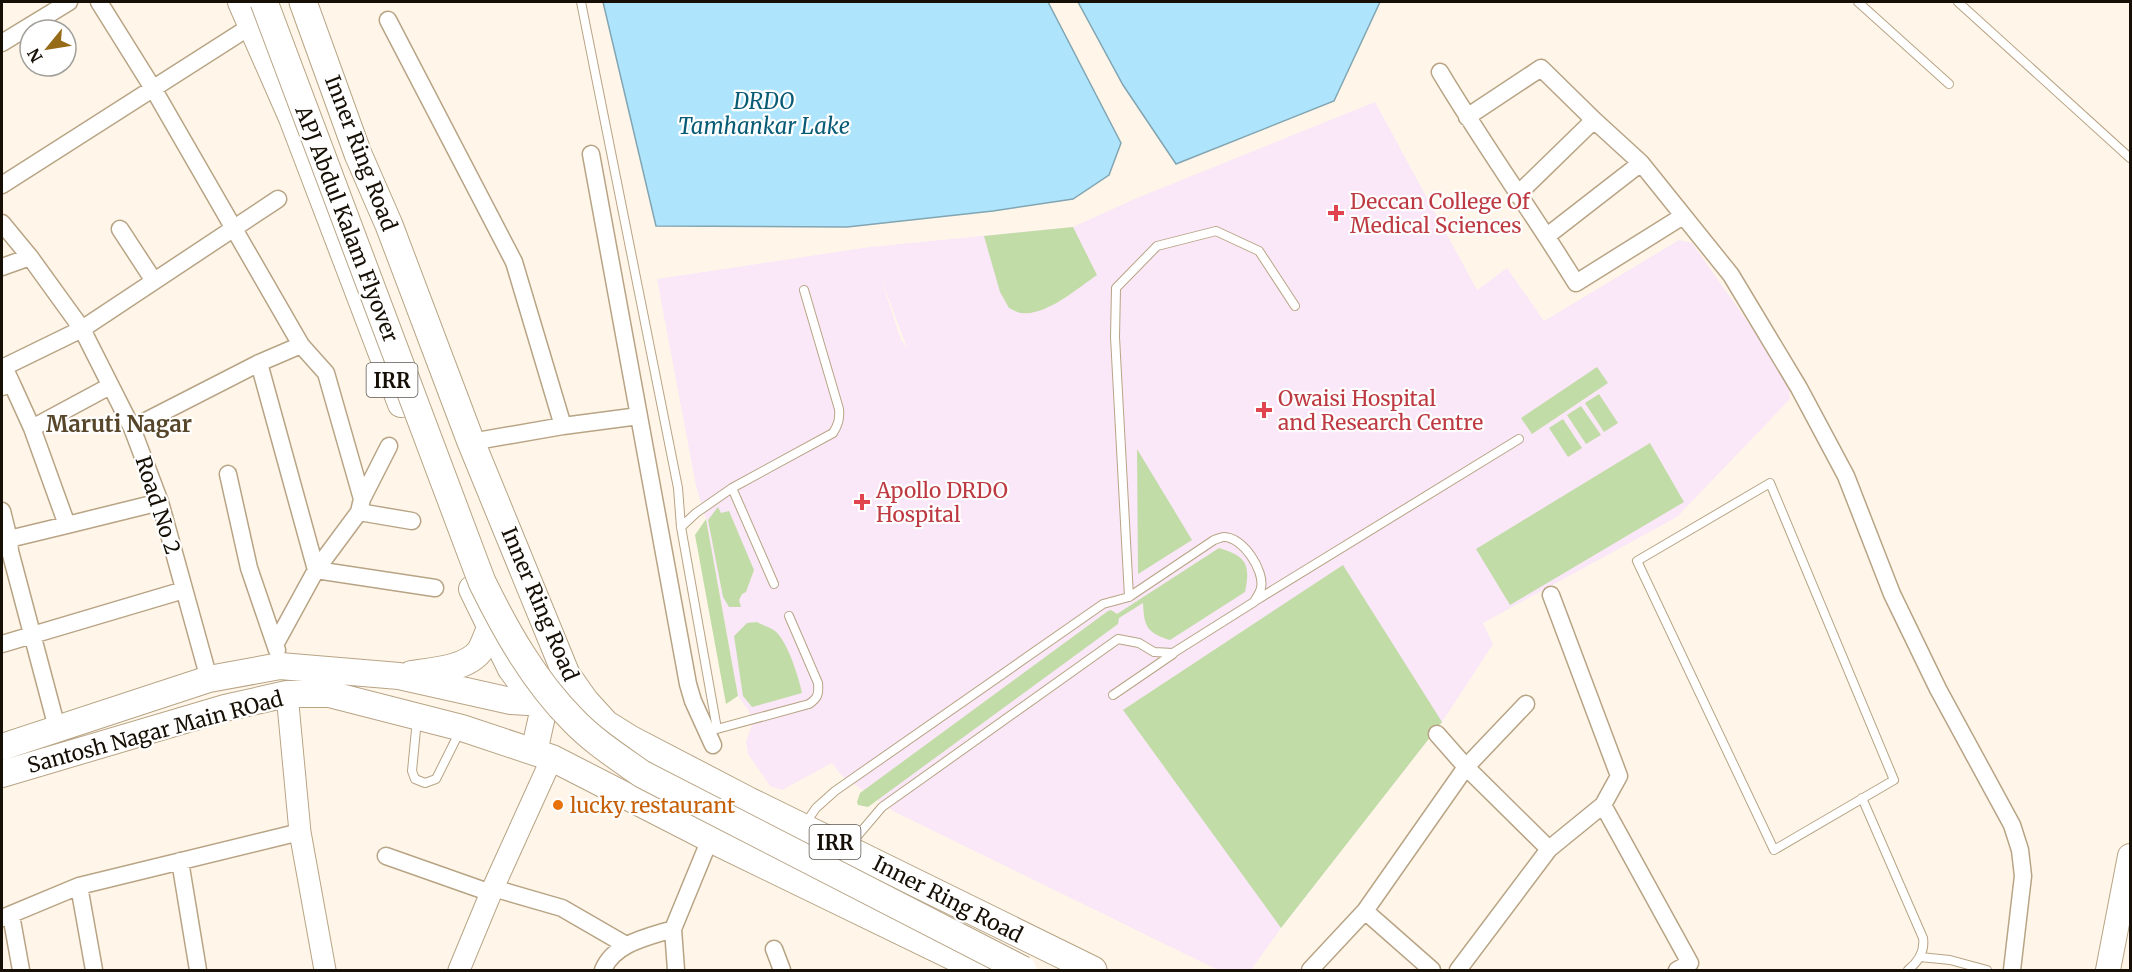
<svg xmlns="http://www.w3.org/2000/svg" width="2132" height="972" font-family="Merriweather,serif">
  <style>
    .medical { fill: #fae7f8; fill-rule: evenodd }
    .green { fill: #c2dca7 }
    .water { fill: #afe5fc; stroke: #81a5b2; stroke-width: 1.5 }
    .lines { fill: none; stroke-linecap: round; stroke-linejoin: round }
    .service-casing { stroke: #b8a485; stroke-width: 10 }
    .minor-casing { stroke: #b8a485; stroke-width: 19 }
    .tertiary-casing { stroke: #b8a485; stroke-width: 23 }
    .secondary-casing { stroke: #b8a485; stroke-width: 26 }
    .primary-casing { stroke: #b8a485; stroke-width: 28 }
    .trunk-casing { stroke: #b8a485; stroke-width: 29 }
    .service { stroke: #fff; stroke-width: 8 }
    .minor { stroke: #fff; stroke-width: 16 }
    .tertiary { stroke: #fff; stroke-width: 21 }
    .secondary { stroke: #fff; stroke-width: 24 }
    .primary { stroke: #fff; stroke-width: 26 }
    .trunk { stroke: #fff; stroke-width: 27 }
    .trunk-bridge-casing { stroke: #b8a485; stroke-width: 29; stroke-linecap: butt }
    .trunk-bridge { stroke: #fff; stroke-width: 27 }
    .health-dot { fill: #e0444e; stroke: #fff; stroke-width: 2 }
    .food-dot { fill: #e8710a; stroke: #fff; stroke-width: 2 }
    .labels { text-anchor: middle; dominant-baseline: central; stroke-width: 4.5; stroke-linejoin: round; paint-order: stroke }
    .shield { fill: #fff; stroke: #5c5750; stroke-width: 1.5 }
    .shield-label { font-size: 20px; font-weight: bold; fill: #160f05 }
    .street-label { font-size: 21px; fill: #160f05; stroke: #fff }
    .health-label { font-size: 21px; fill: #be3a42; stroke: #fff; text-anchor: start }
    .food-label { font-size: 21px; fill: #c56008; stroke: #fff; text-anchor: start }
    .water-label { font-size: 22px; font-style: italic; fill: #085b75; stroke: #fff }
    .neighbourhood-label { font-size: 22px; font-weight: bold; fill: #57462a; stroke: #fff }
  </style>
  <rect width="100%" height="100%" fill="#fff6e9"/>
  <path class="medical" d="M1375 102 1477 290 1507 268 1544 321 1679 240 1692 243 1788 379 1790 399 1677 517 1483 623 1493 644 1442 722 1281 928 1251 970H1218L895 812 841 775 832 763 782 790 770 786 748 754 746 741 752 726 749 711 738 696 706 519 696 486 657 279 870 247 1073 227 1137 198ZM880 275 907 348 901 340Z"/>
  <path class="green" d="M1073 227 1097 275C1078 288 1046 316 1022 313 1018 313 1013 310 1009 308L1000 292 984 236Z
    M1597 367 1608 383 1532 434 1521 418Z
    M1599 394 1618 423 1604 432 1585 403Z
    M1581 406 1601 435 1586 444 1567 415Z
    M1563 419 1582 448 1568 457 1549 428Z
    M1650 443 1684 502 1510 605 1476 549Z
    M1137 449 1192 540 1138 574Z
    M718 507 721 513 729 511 754 570 746 592 742 594 739 600 741 607H729L723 597 708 520Z
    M706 519 738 696 726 704 695 535Z
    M1219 548C1246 556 1251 564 1245 592L1170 640C1146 633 1144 625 1143 603L1119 618 1118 624 868 807 858 805 857 802 860 793 1108 611 1111 610 1117 614Z
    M1343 565 1442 722 1281 928 1123 710Z
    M757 622C762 625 770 627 775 631 787 640 799 678 802 693L752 707 743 696 734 636 747 623Z"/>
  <path class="water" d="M603 2H1048L1121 143 1109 175 1073 199 993 211 847 227 656 226Z
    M1078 2H1380L1334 101 1176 164 1123 85Z"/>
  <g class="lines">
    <g class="service-casing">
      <path id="service" d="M581 2 678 488 681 527 717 729 809 704C818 698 819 694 818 683L789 616
        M1858 2 1949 84
        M1958 2 2130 158
        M1770 483 1894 780 1774 850 1637 561Z
        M732 488 833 433C838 425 840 419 839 409L804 290
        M681 527 696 513 732 488 774 584
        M1129 597 1115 337 1116 288 1157 246 1216 231 1259 251 1295 306
        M1255 601 1519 439
        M1113 695 1173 654
        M417 719 412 771 415 779 425 783 436 779 460 731
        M1862 798 1923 938C1925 952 1918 962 1908 970
        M805 824 816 808 835 791 1103 604 1129 597 1214 540C1218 539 1221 537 1224 537 1243 537 1265 571 1261 588 1260 593 1256 598 1254 602L1173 653 1154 652 1139 643 1118 639 882 807 848 847
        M1920 957 1950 960 1987 970"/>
    </g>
    <g class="minor-casing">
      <path id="minor" d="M99 2 154 90 301 345 326 373 362 499
        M388 20 514 262 563 426
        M2 43 69 2
        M1440 72C1483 144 1532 212 1576 283L1683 216
        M1467 117 1541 68 1594 120
        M591 154 688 684 693 701 713 745
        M2 185 251 26
        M1517 195 1594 120 1641 163 1731 275 1799 388 1846 476 1892 594 1938 689 2012 825 2020 850 2023 876 2012 970
        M2 223 30 257 82 329 132 428 160 502 209 679
        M120 229 154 281
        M1547 236 1641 163
        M2 267 30 257
        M259 363 316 570 435 588
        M12 384 32 428
        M110 386 32 428 67 525 160 502
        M2 387 12 384 4 367 82 329 278 199
        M132 428 259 363 301 345
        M471 442 563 426 639 416
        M228 474 249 568 277 650
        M2 511 9 539 10 551 57 728
        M359 512 412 521
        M9 539 67 525
        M276 643 316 570 359 512 362 499 389 446
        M2 644 184 590
        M1437 734 1466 767 1549 849
        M1603 805 1690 963 1677 970
        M386 856 491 893
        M180 861 198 970
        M79 886 94 970
        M493 888 562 908 626 945
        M1365 911 1466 767 1526 704
        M11 915 21 970
        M2 918 79 886 300 832
        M774 949 782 970
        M603 970C614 943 648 937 673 929
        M676 970 673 929 710 839
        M1310 970 1365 911 1432 970
        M1458 970 1549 849 1603 805 1619 776 1551 595"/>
    </g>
    <g class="tertiary-casing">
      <path id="tertiary" d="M287 694 300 832 325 970
        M459 970 493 888 552 758"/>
    </g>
    <g class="secondary-casing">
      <path id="secondary" d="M2108 970 2130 856"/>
    </g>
    <g class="primary-casing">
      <path id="primary" d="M241 2 292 118 401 404
        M472 589 511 669 543 712 534 752
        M411 674C432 671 466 669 480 651 484 644 487 635 490 628
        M2 747 209 679 280 666 399 676 511 701 546 703
        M2 774 225 708 287 694H329L462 728 552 758 710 839 980 970"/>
    </g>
    <g class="trunk-casing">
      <path id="trunk" d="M303 2 358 154 389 225 471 442 566 674 585 701 606 724 630 739 749 801 1093 970"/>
    </g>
    <use href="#service" class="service"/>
    <use href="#minor" class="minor"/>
    <use href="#tertiary" class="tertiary"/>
    <use href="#secondary" class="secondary"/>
    <use href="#primary" class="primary"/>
    <use href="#trunk" class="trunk"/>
    <g class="trunk-bridge-casing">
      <path id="trunk-bridge" d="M264 2 482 582C506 631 534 681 573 720 593 741 618 757 642 774L1023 970"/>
    </g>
    <use href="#trunk-bridge" class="trunk-bridge"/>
  </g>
  <g class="health-dot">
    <path d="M1333 204h6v6h6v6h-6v6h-6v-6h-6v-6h6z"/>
    <path d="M1261 401h6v6h6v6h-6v6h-6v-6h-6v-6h6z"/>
    <path d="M859 493h6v6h6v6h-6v6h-6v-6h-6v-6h6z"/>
  </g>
  <circle class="food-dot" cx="558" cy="805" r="6"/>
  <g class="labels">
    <g class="shield">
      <rect x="366.5" y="363" width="51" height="34" rx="4.5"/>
      <rect x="809.5" y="825" width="51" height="34" rx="4.5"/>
    </g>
    <g class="shield-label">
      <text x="392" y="380">IRR</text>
      <text x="835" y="842">IRR</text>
    </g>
    <g class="street-label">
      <text transform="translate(361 153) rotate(69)">Inner Ring Road</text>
      <text transform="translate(347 224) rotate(69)">APJ Abdul Kalam Flyover</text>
      <text transform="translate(158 505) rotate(72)">Road No 2</text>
      <text transform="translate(540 604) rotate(67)">Inner Ring Road</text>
      <text transform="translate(155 732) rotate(-15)">Santosh Nagar Main ROad</text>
      <text transform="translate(948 899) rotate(27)">Inner Ring Road</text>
    </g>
    <g class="health-label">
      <text x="1350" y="201">Deccan College Of<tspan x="1350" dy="24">Medical Sciences</tspan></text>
      <text x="1278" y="398">Owaisi Hospital<tspan x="1278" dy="24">and Research Centre</tspan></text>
      <text x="876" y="490">Apollo DRDO<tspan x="876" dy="24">Hospital</tspan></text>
    </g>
    <g class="food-label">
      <text x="570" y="805">lucky restaurant</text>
    </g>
    <g class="water-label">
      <text x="764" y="101">DRDO<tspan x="764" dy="25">Tamhankar Lake</tspan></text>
    </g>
    <g class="neighbourhood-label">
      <text x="119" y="424">Maruti Nagar</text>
    </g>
  </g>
  <rect width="2132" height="972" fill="none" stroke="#160f05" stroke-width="6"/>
  <g transform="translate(48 48) rotate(240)"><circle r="28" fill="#ffffff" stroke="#a29f9b" stroke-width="1.5"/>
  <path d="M0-4.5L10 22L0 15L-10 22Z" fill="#966b17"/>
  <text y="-9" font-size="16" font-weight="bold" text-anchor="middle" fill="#160f05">N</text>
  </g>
</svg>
